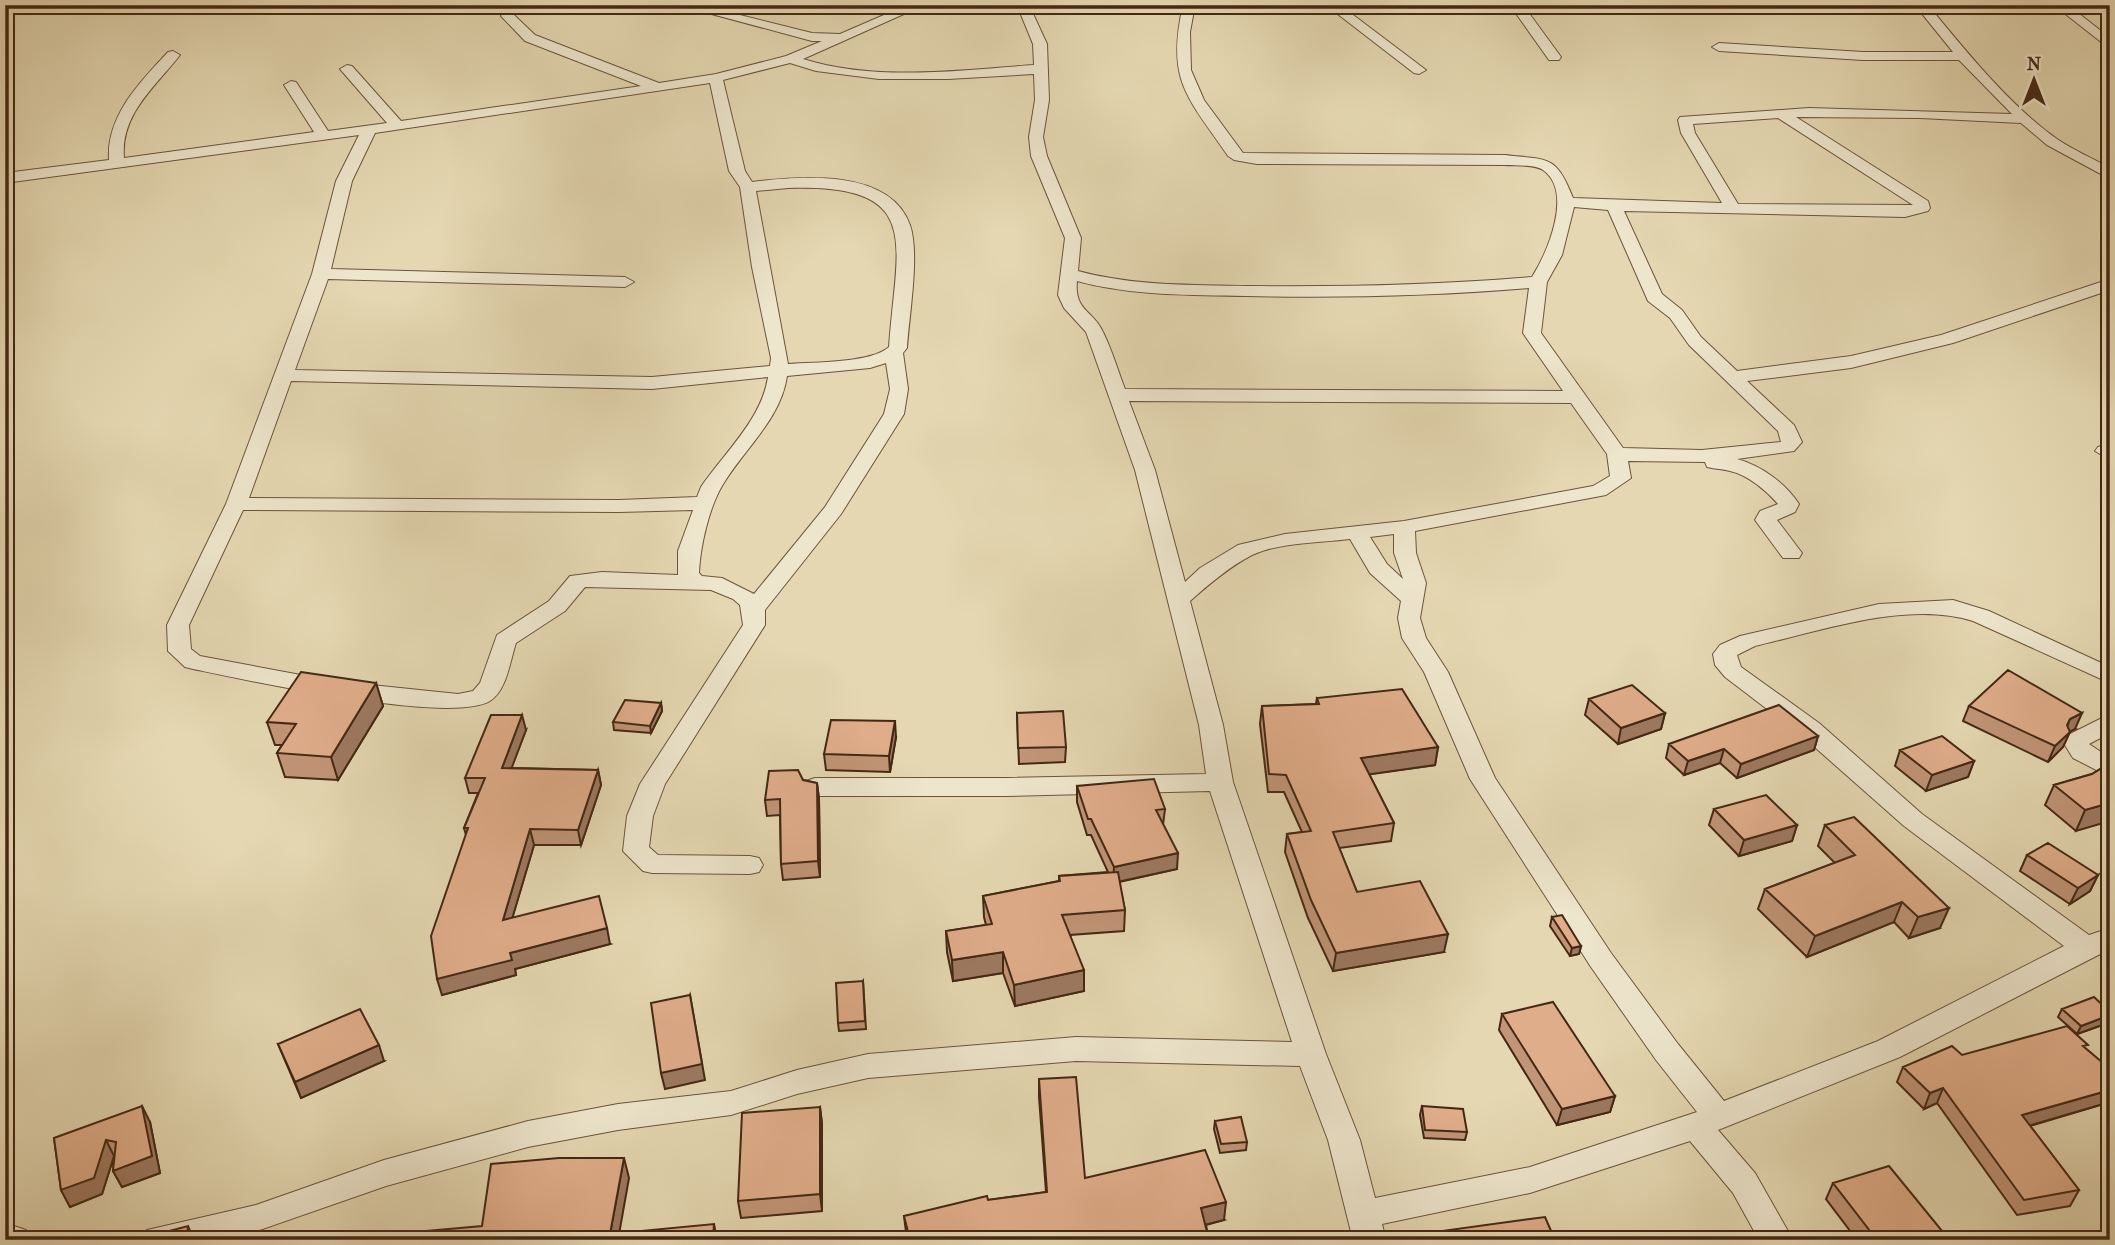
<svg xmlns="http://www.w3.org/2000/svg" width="2115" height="1245" font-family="'IM FELL French Canon',serif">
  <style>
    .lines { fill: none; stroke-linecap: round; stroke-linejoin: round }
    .street-casing { stroke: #6c543b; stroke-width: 2 }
    .street { fill: #ede5cc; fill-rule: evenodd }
    .wall { fill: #c19577; stroke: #442814; stroke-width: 2 }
    .shaded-wall { fill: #9d7961; stroke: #442814; stroke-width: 2 }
    .building { fill: #e0ad8a; stroke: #442814; stroke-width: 2 }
  </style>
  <rect width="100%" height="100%" fill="#e4d7b1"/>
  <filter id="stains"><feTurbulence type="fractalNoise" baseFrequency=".00286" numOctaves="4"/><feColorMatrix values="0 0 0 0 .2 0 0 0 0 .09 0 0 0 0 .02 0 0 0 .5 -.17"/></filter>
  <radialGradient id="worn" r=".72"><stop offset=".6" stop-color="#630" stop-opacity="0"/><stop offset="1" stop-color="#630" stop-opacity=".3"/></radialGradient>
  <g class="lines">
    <g class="street-casing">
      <path id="street" d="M507 5H519L514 15 535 35 659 83 716 74 786 56 822 41H812L678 5H700L812 33 840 34 907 5H924L803 59C876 82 959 70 1034 65L1033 44 1017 5H1029L1047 44 1049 100 1043 137 1047 156 1081 238 1078 271C1134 286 1191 285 1248 286 1343 287 1438 285 1532 277 1547 253 1574 192 1543 170 1534 164 1516 166 1505 165L1257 164 1234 160 1228 156C1187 96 1166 81 1183 5H1195L1190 32 1191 70 1204 100 1243 153 1505 155C1548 160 1556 154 1573 198L1722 203 1681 133 1678 120 1680 117 1809 108 2012 114 1959 60H1863L1719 51 1712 47 1719 43 1863 52H1953L1915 5H1928C1964 49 2010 106 2057 139 2073 150 2092 158 2110 168V179L2047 145 2021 123 1920 118 1796 117 1928 201 1930 208 1928 211 1905 217 1624 211 1662 294 1682 310 1701 337 1737 371 1851 356 1941 335 2110 279V290L1953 343 1851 368 1747 381 1794 425 1802 442 1794 451 1737 459C1762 466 1785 483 1799 504L1795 512 1777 520 1802 553 1799 558H1783L1755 520 1760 511 1778 504C1767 491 1748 475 1730 471 1723 469 1715 469 1707 467L1705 462 1628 461 1631 478 1606 495 1415 531 1416 553 1426 583 1420 618 1426 638 1448 672 1495 778 1611 953 1678 1044 1724 1101 1878 1041 2064 946 1904 826 1801 735 1725 677 1715 665 1713 654 1720 645 1740 636 1879 604 1953 600 1989 611 2110 667V683L1973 621C1908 600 1820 631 1755 646L1737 655 1741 667 1819 723 1922 814 2089 935 2110 928V949L1900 1057 1718 1130 1755 1173 1793 1240H1759L1733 1193 1690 1141 1530 1193 1382 1224 1386 1240H1353L1328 1140 1300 1066 1076 1061 868 1078 797 1094 731 1115 618 1130 528 1147 386 1186 231 1240H143L147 1230 256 1205 384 1160 528 1121 618 1104 731 1091 797 1070 868 1054 1076 1037 1292 1042 1210 791 1006 796H815L806 793 802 787 806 781 815 778H1006L1206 774 1199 725 1135 470 1086 332 1064 308 1058 295 1065 238 1031 156 1029 137 1035 100 1034 74 948 79H879L816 71 790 63 723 80 745 171 752 182C800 176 890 168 910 225 920 254 909 316 907 348L903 353 908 389 904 414 841 514 765 610V625L665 784 653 816 649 847 658 855 750 856 759 858 763 865 759 872 750 874 652 873 643 871 623 851 627 816 640 784 743 625 740 605 733 599 711 590 585 587 565 611 516 643C510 661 507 690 490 701 450 725 246 680 193 669L185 667 168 651 167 625 226 504 312 274 336 181 359 135 5 183V173L109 160C106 116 140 82 168 52L173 51 180 55C156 86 120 114 124 158L314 132 284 85 291 81 296 82 328 131 387 123 340 69 347 65 352 66 401 121 641 86 525 41 501 16ZM710 83 729 171 740 187 752 267 771 358 770 366 652 377 295 370 328 279 625 287 634 282 625 277 331 269 352 181 375 133ZM1778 118 1913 205 1738 204 1695 133 1693 124ZM788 188C926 184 896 242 889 347 872 363 813 362 788 364L756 191ZM1574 207 1608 210 1648 301 1670 318 1689 345 1778 431 1781 442 1702 450 1623 448 1541 333 1547 282 1562 255ZM1077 281C1132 296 1190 295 1246 296 1341 298 1435 296 1529 288L1523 333 1563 391 1125 389C1118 371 1112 350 1103 332 1093 310 1074 311 1077 281ZM886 363 890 389 884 414 825 507 754 594 722 578 702 576 699 573C700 547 709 508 722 486 744 449 781 419 787 376L870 368ZM768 377C762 419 724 453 701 487L697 497 619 500 249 498 291 381 652 389ZM1129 401 1571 403 1607 454 1610 476 1593 486 1404 521 1285 534 1238 545 1200 568 1185 582 1155 470ZM243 510 619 512 693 510 678 551V575L602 572 570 576 549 601 497 635 480 683 473 691 458 694 333 681 200 656 191 649 189 625ZM1394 534V553L1403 579 1387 564 1370 537ZM1350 539 1370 573 1401 601 1398 618 1402 638 1424 672 1470 779 1591 967 1656 1060 1697 1112 1530 1167 1375 1198 1360 1140 1326 1054 1233 782 1223 725 1190 601C1209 584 1229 567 1252 555 1281 542 1319 543 1350 539Z
        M1326 5H1340L1426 70 1419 74 1414 73Z
        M1510 5H1523L1561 57 1559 60H1549Z
        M2054 5H2068L2110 38V49Z
        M2105 445 2110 446V460L2095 451 2098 447Z
        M2110 714V733L2089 744 2110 758V777L2073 758 2063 742 2066 736Z
        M5 1223 26 1230 30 1240H5Z"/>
    </g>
    <use href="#street" class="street"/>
  </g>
  <path class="wall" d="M376 683 383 706 338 780 285 777 277 753 282 745H275L267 722Z
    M1317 698 1438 747 1435 765 1369 774 1394 823 1391 841 1339 848 1357 892 1444 952 1333 971 1308 918 1285 852 1287 834 1302 832 1284 792H1268L1260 724 1262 706 1316 704Z
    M1589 699 1665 713 1661 729 1618 744 1585 715Z
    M661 703 662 711 651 733 614 730 613 722Z
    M1969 706 2075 729 2070 731 2063 747 2048 762 1963 721Z
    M1017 713 1066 747 1065 762 1019 764Z
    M2110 726V743L2104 739Z
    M526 730 511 768 598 770 601 785 581 845H534L512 918 610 944 515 969 516 975 442 995 466 835 464 828 478 793H469L465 778Z
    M1818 736 1814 750 1737 778 1720 763 1684 775 1666 758 1669 744Z
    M896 737 890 772 826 770 824 754Z
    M1900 750 1974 761 1968 777 1926 791 1895 766Z
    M2110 763 2076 831 2045 805 2054 785 2092 774Z
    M803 780 817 783 819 799 820 877 783 880 781 864 780 815 767 816 765 800Z
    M1077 786 1165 809 1163 825 1177 869 1119 882 1125 910 1124 931 1070 935 1084 991 1015 1006 1003 973 953 981 947 952 946 931 986 925 984 917 983 896 1059 881V876L1108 872 1091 835H1087L1077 802Z
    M1714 809 1797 825 1792 841 1739 856 1709 825Z
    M1825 825 1940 928 1909 938 1894 922 1807 957 1758 909 1765 889 1835 863 1818 846Z
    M2027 855 2098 875 2090 891 2070 904 2020 871Z
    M1552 917 1581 946 1579 954 1570 956 1550 926Z
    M863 981 866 1029 839 1031 838 1023Z
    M2062 1009 2108 1023 2077 1034 2058 1017Z
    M1502 1014 1615 1096 1610 1112 1557 1125 1499 1030Z
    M278 1044 384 1061 301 1098Z
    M2086 1049 2110 1102 2030 1126 2079 1190 2070 1206 2017 1215 1937 1103 1924 1109 1897 1082 1903 1067 1962 1055Z
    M1039 1079 1085 1178 1224 1220 1206 1225 1209 1240H907L904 1216 988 1200 1046 1192 1039 1097Z
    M1422 1106 1467 1132 1465 1140 1424 1138 1420 1115Z
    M820 1107 822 1124V1211L741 1218 738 1201Z
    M1215 1121 1247 1142 1246 1150 1220 1153 1214 1129Z
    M150 1122 160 1173 122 1187 113 1171 114 1156 102 1194 70 1207 61 1190 54 1138Z
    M1833 1183 1947 1237 1946 1240H1857L1826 1199Z
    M1442 1231 1555 1240H1440Z"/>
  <path class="shaded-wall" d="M376 683 383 706 338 780 331 757Z
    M661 703 662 711 651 733 650 726Z
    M1665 713 1661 729 1618 744 1621 728Z
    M2082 713 2075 729 2064 735 2070 719Z
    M522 715 526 730 506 783 502 768Z
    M895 721 896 737 890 772 889 756Z
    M2070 732 2063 747 2048 762 2055 746Z
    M1818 736 1814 750 1737 778 1741 764Z
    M1438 747 1435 765 1358 776 1361 758Z
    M1724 749 1720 763 1684 775 1688 761Z
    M1974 761 1968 777 1926 791 1932 775Z
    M598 770 601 785 581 845 578 830Z
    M817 783 819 799 820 877 818 861Z
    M2110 803V821L2076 831 2085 810Z
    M1797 825 1792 841 1739 856 1744 840Z
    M530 829 534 845 507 936 503 920Z
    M1178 853 1177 869 1113 883 1114 867Z
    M2098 875 2090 891 2070 904 2078 888Z
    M1902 902 1894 922 1807 957 1815 936Z
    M1949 908 1940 928 1909 938 1918 917Z
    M607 928 610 944 515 969 516 975 442 995 437 979 510 953Z
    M1448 934 1444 952 1333 971 1336 953Z
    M1581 946 1579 954 1570 956 1572 948Z
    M1003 952V973L953 981 952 960Z
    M1084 970V991L1015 1006 1014 985Z
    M690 995 705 1080 665 1089 661 1073Z
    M2110 1015V1019L2108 1023 2077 1034 2081 1026Z
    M379 1045 384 1061 301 1098 295 1082Z
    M1943 1088 1937 1103 1924 1109 1930 1093Z
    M2110 1090V1102L2014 1130 2022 1115Z
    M1615 1096 1610 1112 1557 1125 1562 1109Z
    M142 1106 150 1122 160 1173 122 1187 113 1171Z
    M820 1107 822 1124V1211L820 1194Z
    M106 1140 114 1156 102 1194 70 1207 61 1190Z
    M624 1158 629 1178 618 1240 610 1234Z
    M1226 1202 1224 1220 1200 1226 1201 1208Z
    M714 1224 717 1240H713Z
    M188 1226 194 1240H187Z"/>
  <path class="building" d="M2008 670 2082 713 2070 719 2067 725 2070 732 2055 746 1969 706Z
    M301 672 376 683 331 757 277 753 296 724 267 722Z
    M1632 685 1665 713 1621 728 1589 699Z
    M1402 689 1438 747 1361 758 1394 823 1333 832 1357 892 1420 881 1448 934 1336 953 1311 900 1287 834 1311 831 1286 775 1269 774 1262 706 1319 704 1317 698Z
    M625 700 661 703 650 726 613 722Z
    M1779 705 1818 736 1741 764 1724 749 1688 761 1669 744Z
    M1063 711 1066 747 1018 748 1017 713Z
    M491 715H522L502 768 598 770 578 830 530 829 503 920 599 896 607 928 510 953 512 960 437 979 431 936 468 828H464L485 778H465Z
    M831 720 895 721 889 756 824 754Z
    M1942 736 1974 761 1932 775 1900 750Z
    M2110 763V803L2085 810 2054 785 2092 774Z
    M798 770 803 780 817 783 818 861 781 864 780 799 765 800 769 771Z
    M1154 779 1165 809 1156 810 1178 853 1114 867 1091 819H1088L1077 786Z
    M1766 795 1797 825 1744 840 1714 809Z
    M1854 817 1949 908 1918 917 1902 902 1815 936 1765 889 1855 855 1825 825Z
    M2048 843 2098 875 2078 888 2027 855Z
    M1118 872 1125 910 1062 915 1084 970 1014 985 1003 952 952 960 946 931 992 924 983 896 1060 881 1059 876Z
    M1562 915 1581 946 1572 948 1552 917Z
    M863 981 865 1021 838 1023 836 983Z
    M690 995 702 1064 661 1073 651 1003Z
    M2094 997 2110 1012V1015L2081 1026 2062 1009Z
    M1553 1002 1615 1096 1562 1109 1502 1014Z
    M360 1009 379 1045 295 1082 278 1044Z
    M2067 1026 2088 1045 2083 1046 2110 1069V1090L2022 1115 2079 1190 2024 1200 1943 1088 1930 1093 1903 1067 1952 1046 1962 1055Z
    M1076 1077 1085 1178 1205 1150 1226 1202 1201 1208 1209 1240H910L904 1216 987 1196 988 1200 1047 1192 1039 1079Z
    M142 1106 152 1156 113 1171 116 1142 106 1140 94 1178 61 1190 54 1138Z
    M1422 1106 1463 1109 1467 1132 1425 1130Z
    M820 1107V1194L738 1201 742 1113Z
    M1241 1117 1247 1142 1221 1144 1215 1121Z
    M559 1158H624L610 1234 714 1224 713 1240H402L404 1233 482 1226 491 1164Z
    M1889 1166 1947 1237 1938 1240H1877L1833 1183Z
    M1545 1217 1555 1240H1445L1442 1231Z
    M188 1226 187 1240H135Z"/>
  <rect width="2115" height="1245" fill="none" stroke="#e4d7b1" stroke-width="28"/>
  <rect x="7" y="7" width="2101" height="1231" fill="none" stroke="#442814" stroke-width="3.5"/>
  <rect x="14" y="14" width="2087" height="1217" fill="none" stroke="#442814" stroke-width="2"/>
  <g transform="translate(2034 80)" stroke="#ede5cc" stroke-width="5" paint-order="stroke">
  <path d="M0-5L12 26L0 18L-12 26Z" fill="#442814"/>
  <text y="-10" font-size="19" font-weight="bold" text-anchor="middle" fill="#442814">N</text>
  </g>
  <rect width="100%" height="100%" filter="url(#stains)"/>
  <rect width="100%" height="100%" fill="url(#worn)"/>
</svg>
